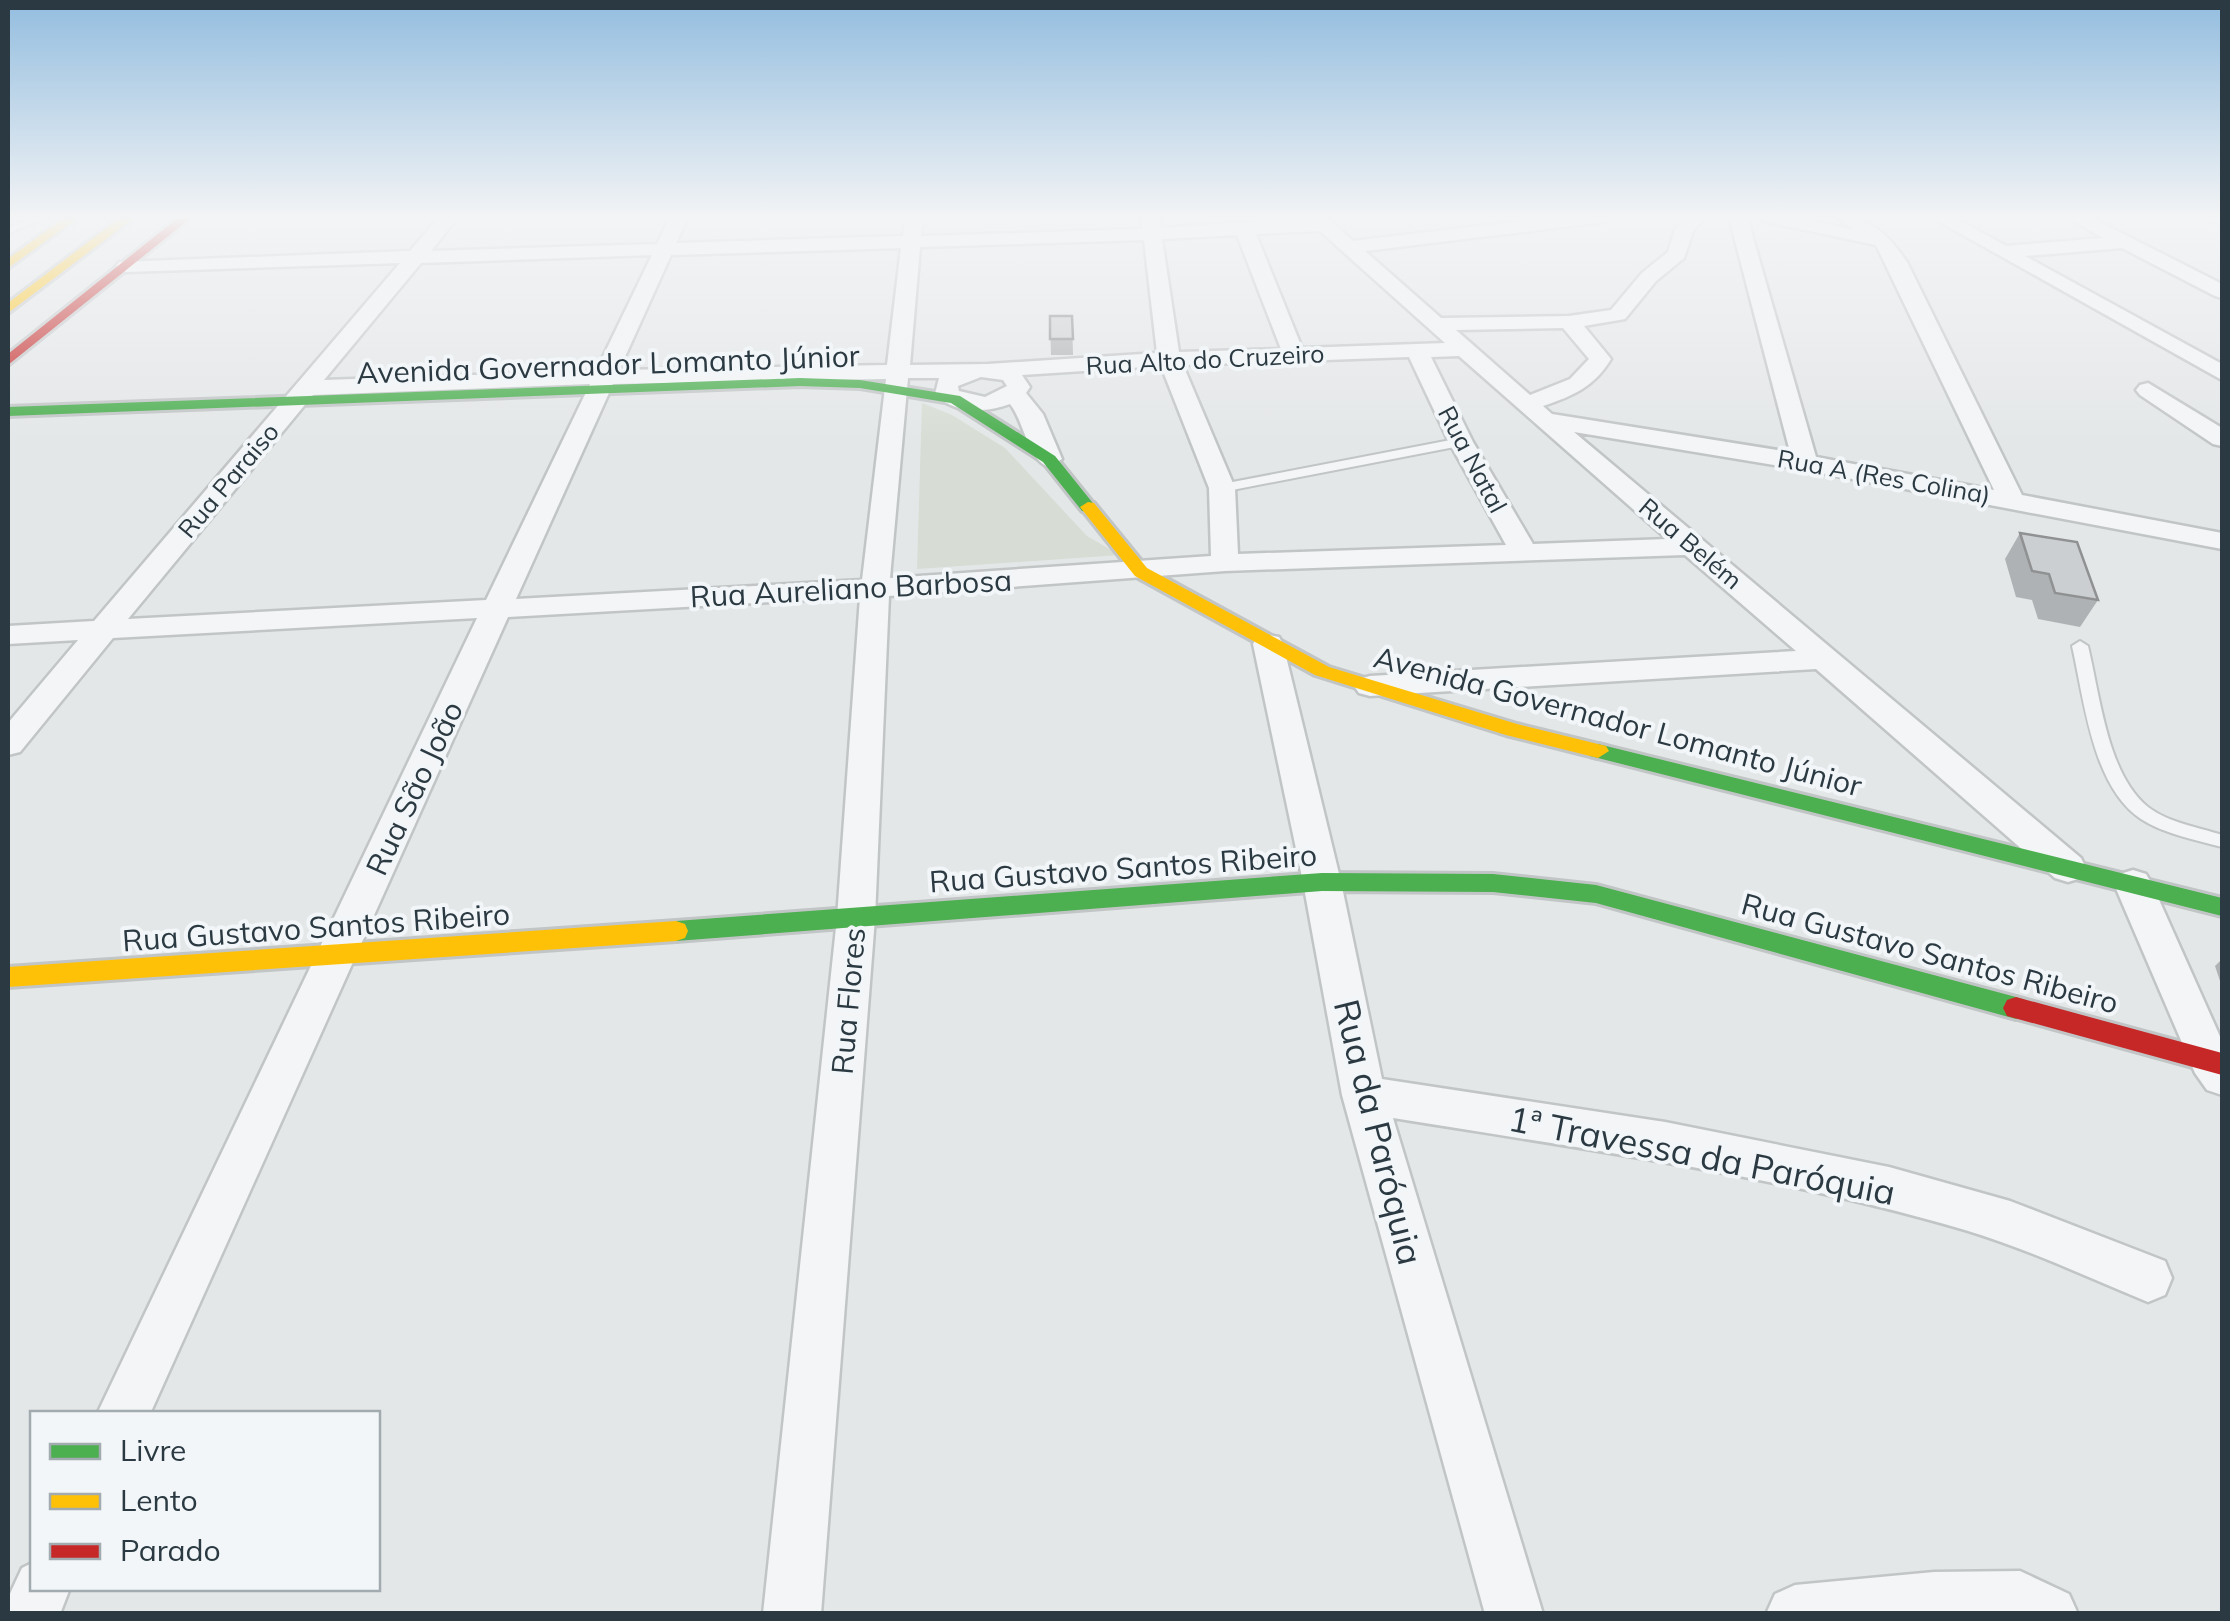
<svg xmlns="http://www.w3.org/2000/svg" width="2230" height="1621" font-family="Mulish,sans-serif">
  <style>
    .green { fill: #d7ddd4 }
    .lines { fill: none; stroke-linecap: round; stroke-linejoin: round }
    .lane-casing { stroke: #c2c5c6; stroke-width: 4 }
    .street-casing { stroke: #c2c5c6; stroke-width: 5 }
    .fast-casing { stroke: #c2c5c6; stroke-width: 6 }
    .slow-casing { stroke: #c2c5c6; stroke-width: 6 }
    .jam-casing { stroke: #c2c5c6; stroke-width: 6 }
    .lane { fill: #f3f5f6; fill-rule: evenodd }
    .street { fill: #f3f5f6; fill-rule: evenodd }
    .fast { fill: #4caf50; fill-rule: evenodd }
    .slow { fill: #ffc107; fill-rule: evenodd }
    .jam { fill: #c62828; fill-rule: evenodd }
    .wall { fill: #afb2b4 }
    .building { fill: #cccfd1; stroke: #8f9192; stroke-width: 2.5 }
    .labels { text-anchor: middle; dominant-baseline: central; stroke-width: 8; stroke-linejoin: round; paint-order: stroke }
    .far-street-label { font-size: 25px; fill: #2b3a42; stroke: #f2f6f8 }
    .street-label { font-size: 30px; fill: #2b3a42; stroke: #f2f6f8 }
    .near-street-label { font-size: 35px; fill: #2b3a42; stroke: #f2f6f8 }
  </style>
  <rect width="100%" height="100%" fill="#e4e7e8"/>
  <path class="green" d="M922 403 952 415 1005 448 1087 536 1120 555 917 569Z"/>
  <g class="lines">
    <g class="lane-casing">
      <path id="lane" d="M34 217H46L8 234V228Z
        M1461 438 1467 442 1465 445 1222 492 1216 488 1222 484Z
        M2080 641 2088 646C2100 695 2107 774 2148 807 2169 823 2198 827 2222 835V847C2196 840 2164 834 2141 819 2092 787 2084 698 2072 646Z"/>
    </g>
    <g class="street-casing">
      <path id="street" d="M439 217H458L431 251 657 244 670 217H688L676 243 903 236 905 217H923L921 236 1142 229 1141 217H1159L1161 228 1326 217 1353 241 1555 217H1613L1604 222 1365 251 1441 318 1569 316 1611 310 1642 273 1668 252 1675 230 1686 217H1705L1693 231 1684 258 1656 281 1625 319 1584 326 1611 359C1594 387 1573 396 1543 406L1552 414 1790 452 1729 217H1747L1816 457 1994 490 1876 245 1768 222 1759 217H1794L1854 230 1838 217C1871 217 1889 236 1907 262L2022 495 2222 533V549L1805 470 1574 432 2081 858 2086 868 2081 878 2068 882 2055 878 1816 669 1370 696 1359 693 1354 686 1359 679 1370 676 1796 651 1685 555 1225 571 889 596 875 918 821 1614H763L837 918 860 597 508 617 150 1414H97L477 618 113 638 20 752 8 755V723L78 640 8 644V626L94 621 400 263 126 272 116 266 119 262 410 251ZM1320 231 1445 343 1302 348 1256 234ZM1237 235 1281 349 1179 352 1162 239ZM1144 240 1157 353 988 364 910 365 920 247ZM901 248 887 365 619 370 671 255ZM652 255 596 371 324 380 421 263ZM1563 328 1589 359 1570 379 1530 395 1456 330ZM1459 356 1667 539 1533 544 1473 442 1431 357ZM1409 357 1449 442 1506 545 1238 554 1235 488 1183 365ZM1161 366 1209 488 1211 556 890 578 908 378H939L935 394C954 414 986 413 1010 404 1024 421 1028 461 1049 467L1062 459 1043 414 1026 393 1030 387 1022 375ZM981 377 1003 380 1007 386 985 397 959 391 958 386ZM886 379 862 580 516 599 613 384ZM590 384 486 600 128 619 313 395Z
        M1931 217H1954L2006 246 2103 238 2067 217H2090L2222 284V298L2215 296 2122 248 2025 256 2222 364V380Z
        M2207 217H2222V224L2210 221Z
        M2148 383 2222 428V446L2213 444 2140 395 2136 390 2140 385Z
        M1268 635 1279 637 1283 644 1341 882 1382 1079 1665 1122 1889 1167 2010 1201 2165 1261 2172 1278 2165 1295 2148 1302C2087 1277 2028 1249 1965 1230 1778 1175 1584 1149 1393 1118L1543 1614H1485L1342 1095 1303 882 1253 644 1257 637Z
        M2133 870 2146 874 2152 884 2222 1041V1095L2207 1090 2195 1073 2114 884 2120 874Z
        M32 1563V1588H70L60 1614H8V1598L22 1568Z
        M2020 1571 2069 1594 2078 1614H1766L1775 1594 1795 1585 1934 1572Z"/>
    </g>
    <g class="fast-casing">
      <path id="fast" d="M800 378 860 380 960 396 1055 456 1096 507 1088 512 1082 511 1043 462 951 403 860 388 800 386 8 416V407Z
        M1598 744 2222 898V916L1590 756 1587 751Z
        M1322 873 1493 874 1596 885 2016 997 2025 1000 2029 1008 2025 1016 2016 1019 1596 903 1493 892 1322 891 676 941 667 938 664 931 667 924 676 921Z"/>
    </g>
    <g class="slow-casing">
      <path id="slow" d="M65 217H79L8 268V259Z
        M121 217H135L8 313V303Z
        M1088 502 1094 503 1147 568 1329 667 1517 724 1606 746 1609 751 1598 758 1506 735 1315 675 1135 576 1080 507Z
        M676 921 685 924 688 931 685 938 676 941 8 987V967Z"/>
    </g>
    <g class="jam-casing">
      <path id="jam" d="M179 217H192L8 365V354Z
        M2016 997 2222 1053V1075L2007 1016 2003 1008 2007 1000Z"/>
    </g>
    <use href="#lane" class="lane"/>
    <use href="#street" class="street"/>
    <use href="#fast" class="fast"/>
    <use href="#slow" class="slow"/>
    <use href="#jam" class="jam"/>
  </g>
  <path class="wall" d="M1050 316H1072L1073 355H1051Z
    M2020 533 2098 600 2080 627 2038 619 2032 600 2016 597 2005 559Z
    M2222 959V987L2215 966Z"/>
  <path class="building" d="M1050 316H1072L1073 339H1050Z
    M2020 533 2077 542 2098 600 2055 593 2049 574 2032 571Z"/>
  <linearGradient id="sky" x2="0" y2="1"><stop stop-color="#93bddf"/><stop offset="0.49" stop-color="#f3f4f5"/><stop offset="1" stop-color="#f3f4f5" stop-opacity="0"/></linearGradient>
  <rect width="2230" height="444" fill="url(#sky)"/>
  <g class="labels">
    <g class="far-street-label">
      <text transform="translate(1205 359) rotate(-3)">Rua Alto do Cruzeiro</text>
      <text transform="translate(1473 459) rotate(62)">Rua Natal</text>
      <text transform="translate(1884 476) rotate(10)">Rua A (Res Colina)</text>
      <text transform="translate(228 480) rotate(-50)">Rua Paraiso</text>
      <text transform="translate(1691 543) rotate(40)">Rua Belém</text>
    </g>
    <g class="street-label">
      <text transform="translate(608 364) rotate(-2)">Avenida Governador Lomanto Júnior</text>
      <text transform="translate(851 588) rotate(-3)">Rua Aureliano Barbosa</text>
      <text transform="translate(1618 721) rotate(15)">Avenida Governador Lomanto Júnior</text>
      <text transform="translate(414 788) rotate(-65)">Rua São João</text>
      <text transform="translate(1123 868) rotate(-4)">Rua Gustavo Santos Ribeiro</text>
      <text transform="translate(316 927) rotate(-4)">Rua Gustavo Santos Ribeiro</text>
      <text transform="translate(1930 953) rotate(15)">Rua Gustavo Santos Ribeiro</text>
      <text transform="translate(848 1001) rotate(-85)">Rua Flores</text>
    </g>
    <g class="near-street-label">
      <text transform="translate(1379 1132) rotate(76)">Rua da Paróquia</text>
      <text transform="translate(1702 1155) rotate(11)">1ª Travessa da Paróquia</text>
    </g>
  </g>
  <rect width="2230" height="1621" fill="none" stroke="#2b3a42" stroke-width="20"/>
  <rect x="30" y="1411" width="350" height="180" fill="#f2f6f8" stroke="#a2abaf" stroke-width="2.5"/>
  <rect x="50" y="1444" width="50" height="15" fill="#4caf50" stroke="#a2abaf" stroke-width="2.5"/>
  <text x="120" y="1461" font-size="30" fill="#2b3a42">Livre</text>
  <rect x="50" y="1494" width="50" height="15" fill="#ffc107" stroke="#a2abaf" stroke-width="2.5"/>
  <text x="120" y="1511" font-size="30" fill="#2b3a42">Lento</text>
  <rect x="50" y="1544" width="50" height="15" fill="#c62828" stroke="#a2abaf" stroke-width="2.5"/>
  <text x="120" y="1561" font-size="30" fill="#2b3a42">Parado</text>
</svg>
